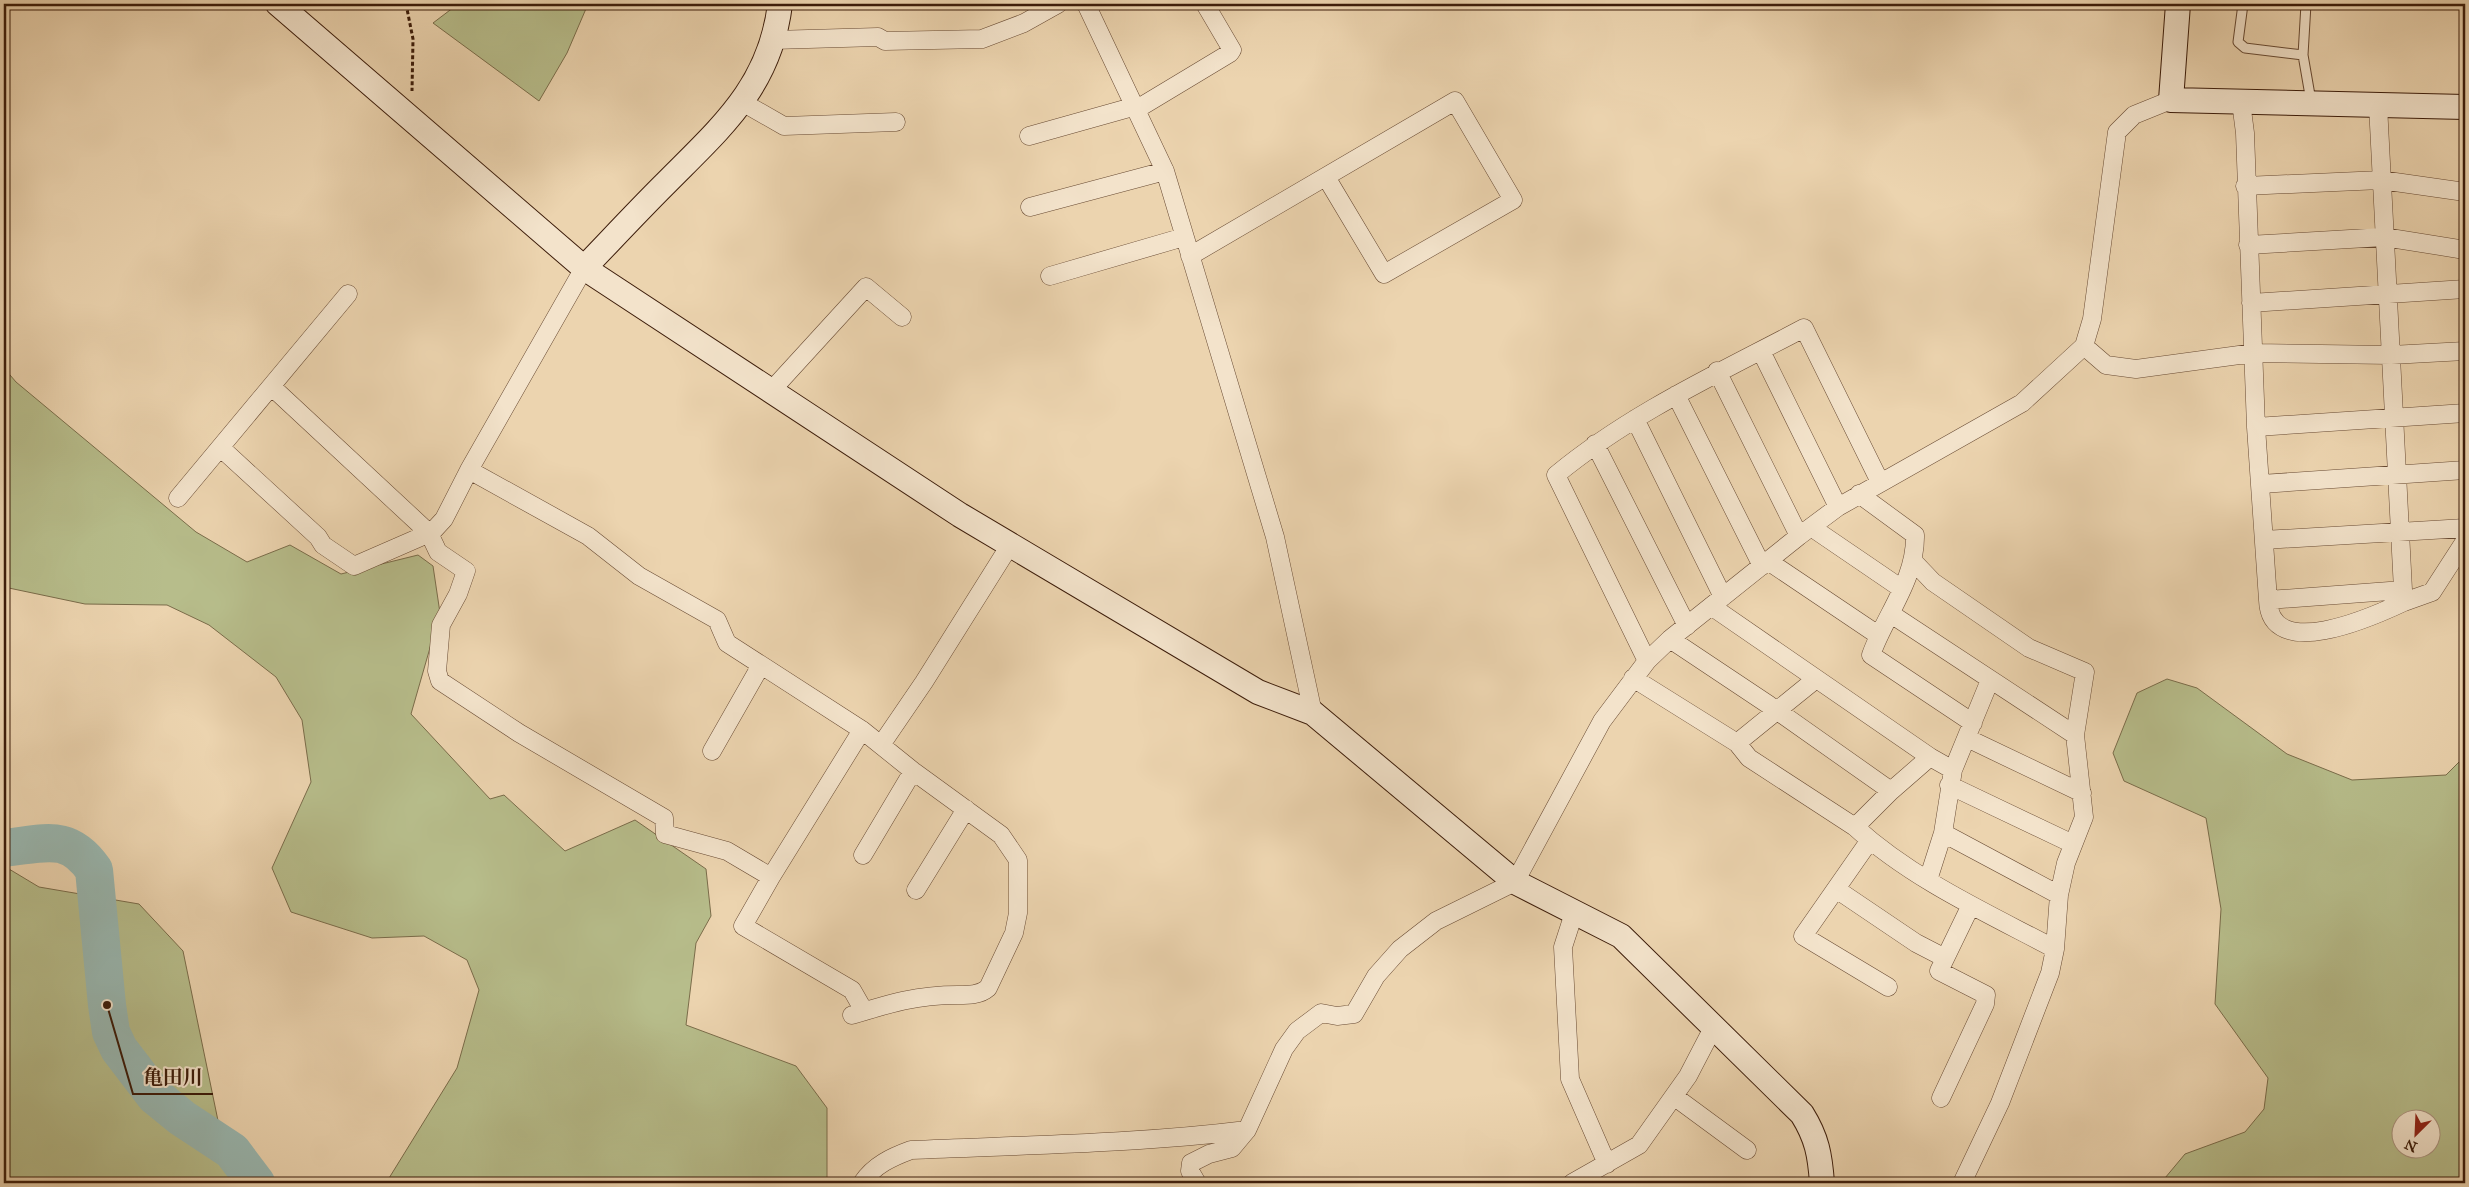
<svg xmlns="http://www.w3.org/2000/svg" width="2469" height="1187" font-family="'IM FELL Great Primer','Noto Serif JP',serif">
  <style>
    .green { fill: #b7bd8b; stroke: #7a6c4a; fill-rule: evenodd }
    .lines { fill: none; stroke-linecap: round; stroke-linejoin: round }
    .river { stroke: #99b7b0; stroke-width: 38 }
    .lane-casing { stroke: #684a33; stroke-width: 11 }
    .street-casing { stroke: #684a33; stroke-width: 19 }
    .secondary-casing { stroke: #3c1c0a; stroke-width: 26 }
    .path { stroke: #3c1c0a; stroke-width: 3; stroke-dasharray: 4 2.5; stroke-linecap: butt }
    .lane { stroke: #f3e3cb; stroke-width: 9 }
    .street { stroke: #f3e3cb; stroke-width: 18 }
    .secondary { stroke: #f3e3cb; stroke-width: 24 }
    .leader { fill: none; stroke: #3c1c0a; stroke-width: 2 }
    .callout-dot { fill: #3c1c0a; stroke: #f3e3cb; stroke-width: 2 }
    .callout-label { font-size: 20px; text-anchor: middle; font-weight: bold; fill: #3c1c0a; stroke: #f3e3cb; stroke-width: 4; stroke-linejoin: round; paint-order: stroke }
  </style>
  <rect width="100%" height="100%" fill="#ecd4af"/>
  <filter id="stains"><feTurbulence type="fractalNoise" baseFrequency=".004" numOctaves="4"/><feColorMatrix values="0 0 0 0 .2 0 0 0 0 .09 0 0 0 0 .02 0 0 0 .5 -.17"/></filter>
  <radialGradient id="worn" r=".72"><stop offset=".6" stop-color="#630" stop-opacity="0"/><stop offset="1" stop-color="#630" stop-opacity=".3"/></radialGradient>
  <path class="green" d="M458 4H588L567 53 539 101 433 23Z
    M4 368 16 382 196 532 247 562 290 545 341 574 418 555 433 566 440 613 411 714 490 799 504 795 565 851 635 820 706 869 711 916 696 943 686 1025 796 1066 827 1108V1183H386L457 1068 479 990 467 960 424 936 372 938 291 912 272 868 311 782 302 720 276 677 209 625 167 605 85 604 4 587Z
    M2167 679 2197 688 2287 754 2352 780 2446 775 2465 756V1183H2170L2165 1178 2185 1154 2245 1132 2264 1109 2268 1078 2215 1004 2221 909 2206 818 2124 781 2113 753 2137 693ZM2402 1120H2432V1150H2402Z
    M4 866 39 887 139 904 183 951 229 1174 241 1183H4Z"/>
  <g class="lines">
    <path class="river" d="M4 848C44 844 68 832 94 870L107 1005 111 1032 119 1049 155 1096 182 1118 232 1151 256 1183"/>
    <g class="lane-casing">
      <path id="lane" d="M2243 4 2238 42 2245 48 2303 55 2311 101
        M2303 55 2306 4"/>
    </g>
    <g class="street-casing">
      <path id="street" d="M1086 4 1165 171 1275 537 1313 713
        M773 40 878 37 885 41 982 39 1024 23 1058 4
        M742 102 784 126 896 122
        M2241 102 2245 133 2256 427 2268 600 2403 590 2378 105
        M1137 109 1230 53 1232 50 1205 4
        M1029 136 1136 106
        M2245 186 2381 180 2465 192
        M1030 207 1165 171
        M2248 245 2384 237 2465 250
        M1190 256 1455 101 1513 200 1384 274 1326 177
        M1050 276 1184 237
        M2251 303 2465 289
        M2084 346 2092 319 2117 132 2134 115 2171 100
        M1761 351 1838 507
        M1717 371 1799 536
        M272 387 429 533 438 552 466 571 458 594 441 625 437 671 440 681 519 733 664 818 665 834 727 851 771 877
        M770 392 866 287 902 317
        M1676 395 1762 566
        M1635 419 1723 597
        M2256 427 2465 413
        M1595 444 1687 626
        M221 448 318 537 323 545 354 566 432 532 444 519 469 470 584 268
        M469 470 588 536 639 576 717 620 727 643 862 730 913 771 1001 835 1018 860V913L1014 933 988 988C980 995 969 995 958 995 917 995 891 1003 852 1015
        M2261 484 2465 470
        M1859 494 1915 535C1916 580 1885 615 1871 655L1973 723
        M178 498 348 294
        M1811 527 1902 589
        M2264 540 2465 528
        M1768 561 1878 635
        M1913 561 1933 582 2029 648 2085 672 2075 735 2084 817 2066 863 2059 895 2055 949 2050 973 2000 1103 1962 1183
        M2403 591 2404 602 2432 592 2465 541
        M2268 600C2270 663 2372 617 2404 602
        M1711 606 1930 757 1953 770
        M1891 614 2075 735
        M1670 639 1769 705 1891 791
        M1647 661 1556 475C1631 413 1719 373 1804 328L1880 482
        M1633 678 1737 743 1749 758 1855 827C1912 879 1987 913 2055 949
        M862 730 771 877 743 926 852 990 864 1011
        M1967 738 2082 793
        M1737 743 1816 679
        M881 745 924 682 1010 545
        M712 751 761 665
        M1949 785 2073 844
        M1855 827 1891 791 1930 757
        M1943 833 2059 895
        M1870 840 1803 936 1888 987
        M863 855 913 771
        M1928 880 1943 833 1953 770 1990 680
        M1836 889 1916 943 1945 958
        M916 890 966 809
        M1574 913 1563 947 1570 1079 1607 1164
        M1675 1097 1747 1150
        M1941 1098 1985 1004 1986 995 1939 971 1971 905
        M862 1183C874 1165 892 1157 911 1150 1023 1145 1135 1144 1247 1130L1284 1049 1297 1031 1321 1013 1337 1016 1354 1014 1376 976 1400 949 1436 921 1515 882 1602 721 1647 661 1670 639 1799 536 1838 507 2022 403 2084 346 2106 365 2136 369 2254 353 2391 355 2465 351
        M1197 1183 1190 1171 1191 1163 1209 1154 1232 1148 1247 1130
        M1572 1183 1639 1145 1688 1076 1714 1026"/>
    </g>
    <g class="secondary-casing">
      <path id="secondary" d="M278 4 584 268 960 515 1258 692 1313 713 1515 882 1621 936 1802 1114C1817 1138 1820 1155 1822 1183
        M2178 4 2171 100 2465 107
        M584 268C610 241 636 213 663 186 719 129 770 88 780 4"/>
    </g>
    <path class="path" d="M406 4 413 39 412 91"/>
    <use href="#lane" class="lane"/>
    <use href="#street" class="street"/>
    <use href="#secondary" class="secondary"/>
  </g>
  <path class="leader" d="M107 1005L133 1094H213"/>
  <circle class="callout-dot" cx="107" cy="1005" r="5"/>
  <g class="callout-label">
    <text x="173" y="1084">亀田川</text>
  </g>
  <rect width="2469" height="1187" fill="none" stroke="#ecd4af" stroke-width="20"/>
  <rect x="5" y="5" width="2459" height="1177" fill="none" stroke="#3c1c0a" stroke-width="2.5"/>
  <rect x="10" y="10" width="2449" height="1167" fill="none" stroke="#3c1c0a"/>
  <g transform="translate(2416 1134) rotate(204)"><circle r="24" fill="#f3e3cb" stroke="#aa937e"/>
  <path d="M0-4L9 19L0 12L-9 19Z" fill="#8f2418"/>
  <text y="-8" font-size="14" font-weight="bold" text-anchor="middle" fill="#3c1c0a">N</text>
  </g>
  <rect width="100%" height="100%" filter="url(#stains)"/>
  <rect width="100%" height="100%" fill="url(#worn)"/>
</svg>
